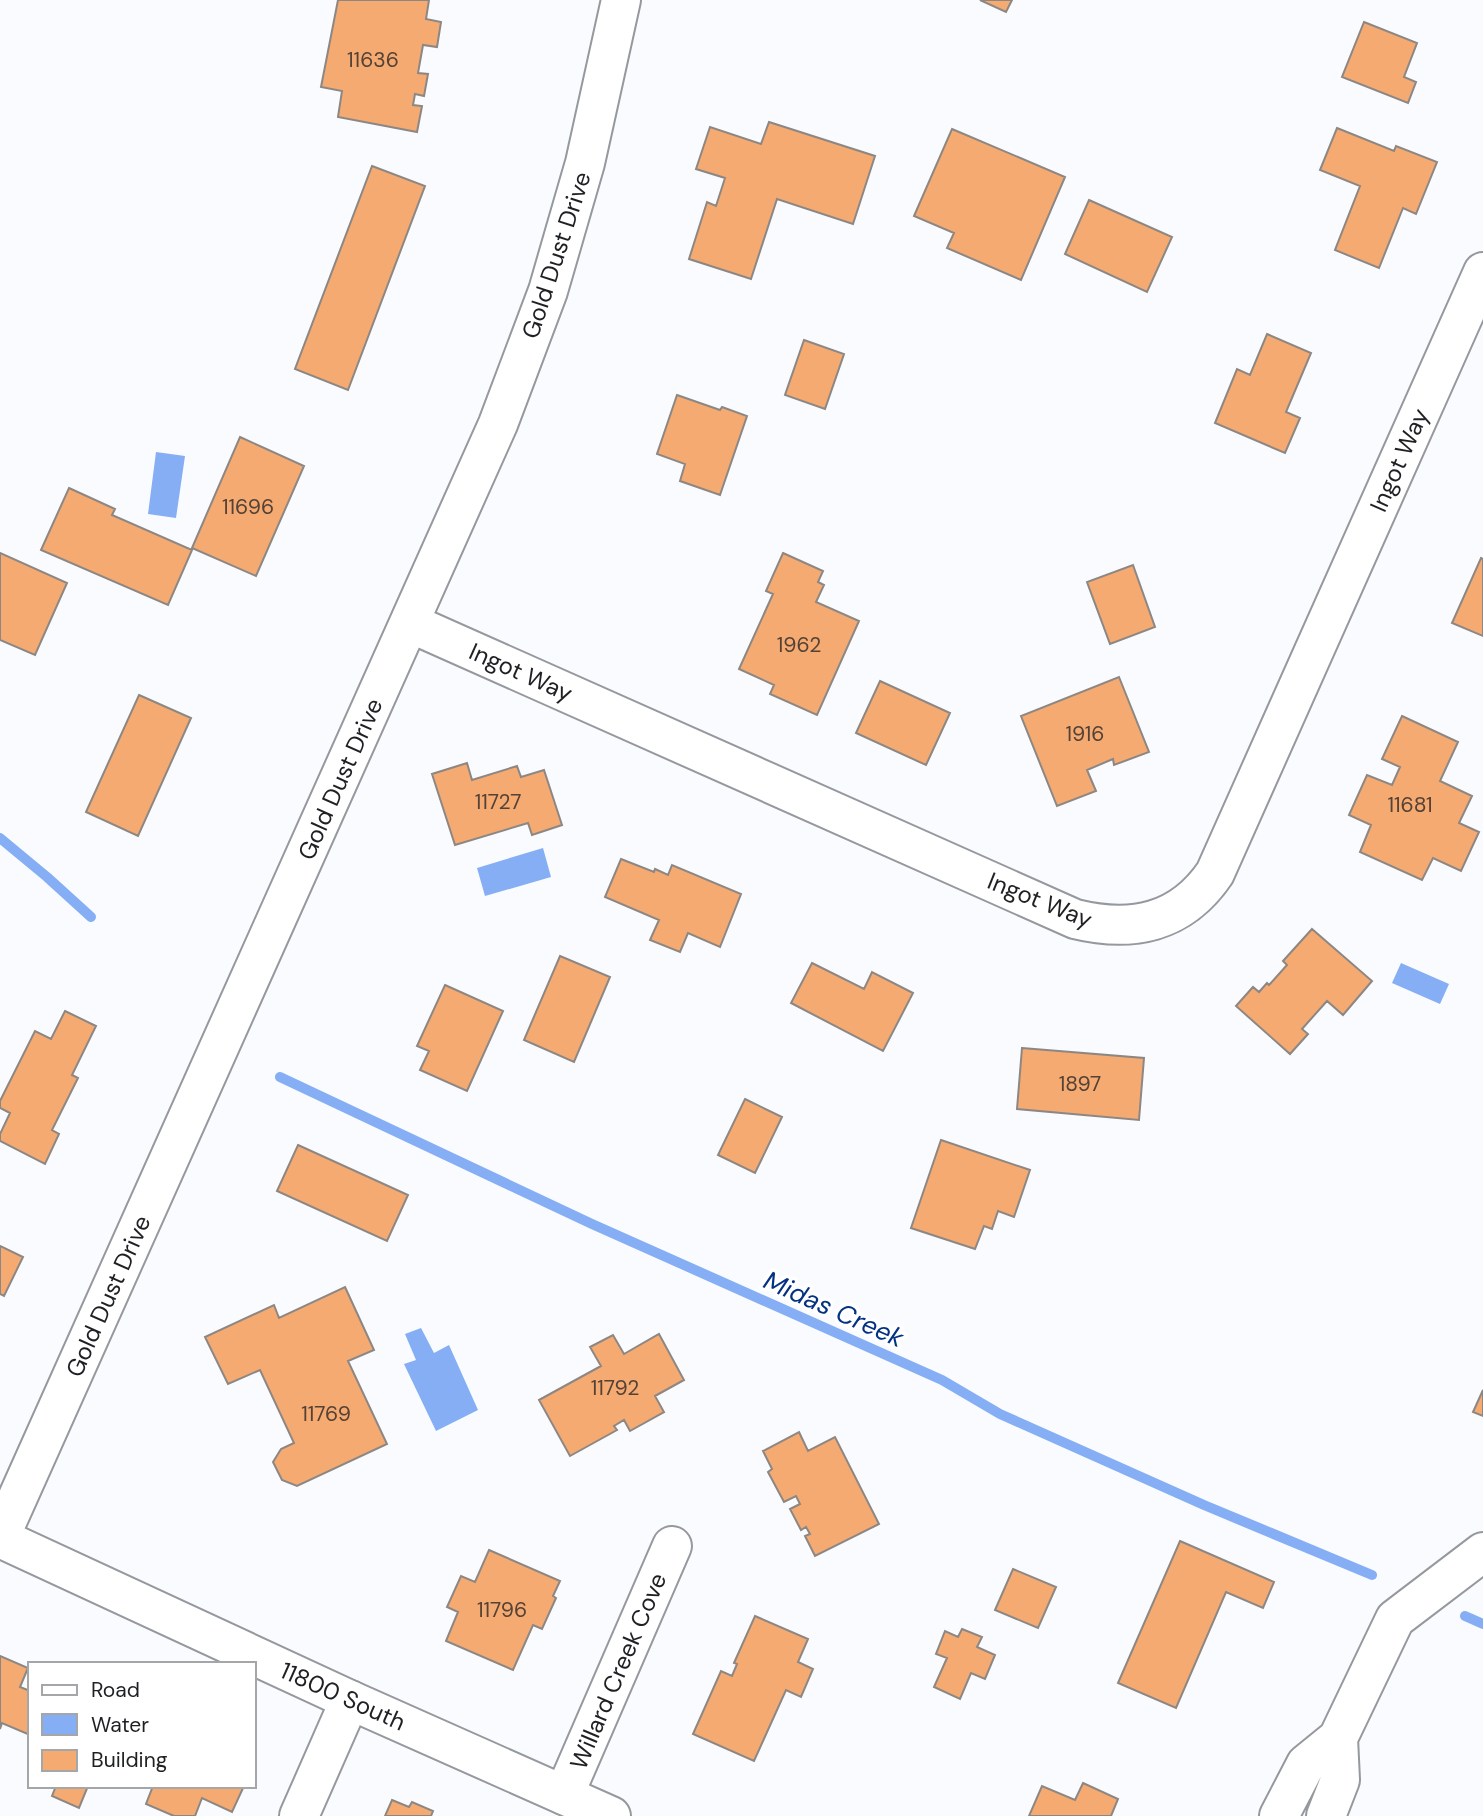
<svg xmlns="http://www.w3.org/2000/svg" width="1483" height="1816" font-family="'DM Sans',sans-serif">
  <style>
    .water { fill: #85aef5 }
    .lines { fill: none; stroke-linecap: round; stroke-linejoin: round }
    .stream { stroke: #85aef5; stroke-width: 10 }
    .building { fill: #f5aa72; stroke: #8d8784; stroke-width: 2 }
    .minor-casing { stroke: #95999e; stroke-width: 42 }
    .major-casing { stroke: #95999e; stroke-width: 42 }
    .minor { stroke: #fff; stroke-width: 38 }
    .major { stroke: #fff; stroke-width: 38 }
    .labels { text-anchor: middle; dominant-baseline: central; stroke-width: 7; stroke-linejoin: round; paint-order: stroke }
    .number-label { font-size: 21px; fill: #544236 }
    .street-label { font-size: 24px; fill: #1e2022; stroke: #fff }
    .water-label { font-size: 26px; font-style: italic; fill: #043282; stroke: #fff }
  </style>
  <rect width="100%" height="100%" fill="#f9fbff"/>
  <path class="water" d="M156 452 185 456 176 518 148 514Z
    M543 848 551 877 485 896 477 868Z
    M1401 963 1449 984 1440 1004 1392 983Z
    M421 1328 434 1353 449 1345 478 1410 436 1431 404 1364 416 1360 405 1334Z"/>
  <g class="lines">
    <path class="stream" d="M0 838 47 877 91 917
      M280 1077 592 1224 942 1380 1000 1414 1204 1505 1372 1575
      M1465 1616 1483 1624"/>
  </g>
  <path class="building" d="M338 0H429L426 19 441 22 437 47 423 45 418 73 428 74 424 96 415 94 413 105 422 106 417 132 338 117 342 91 321 87Z
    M980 0H1012L1006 12Z
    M1364 22 1417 43 1404 77 1416 82 1408 103 1342 77Z
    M769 122 875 156 853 224 777 199 751 279 689 259 707 202 716 206 725 178 696 169 710 127 761 144Z
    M1337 128 1394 151 1396 146 1437 162 1416 214 1403 208 1379 268 1335 250 1360 186 1320 170Z
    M952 129 1065 177 1021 280 947 248 954 233 914 216Z
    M372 166 425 186 348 390 295 369Z
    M1089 200 1172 237 1147 292 1065 254Z
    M1267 334 1311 353 1286 412 1300 418 1285 453 1215 423 1237 369 1250 375Z
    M804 340 844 354 825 409 785 395Z
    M677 395 720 410 722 407 747 416 720 495 680 481 685 464 657 454Z
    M240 437 304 466 256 576 192 548Z
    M69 488 115 509 112 515 192 550 168 605 41 550Z
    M0 553 67 583 35 655 0 640Z
    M783 553 823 571 818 582 824 585 816 602 859 621 817 715 770 694 774 685 739 669 773 594 766 591Z
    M1481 558 1483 559V636L1452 623Z
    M1133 565 1155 627 1110 644 1087 582Z
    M1119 677 1149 752 1114 765 1113 759 1087 770 1096 791 1057 806 1021 716Z
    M880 681 950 713 926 765 856 733Z
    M139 695 191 718 138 836 86 812Z
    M1402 716 1458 742 1440 781 1472 796 1459 823 1479 832 1461 871 1433 858 1422 880 1360 852 1371 825 1349 815 1367 775 1392 785 1400 767 1382 759Z
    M467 763 472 780 517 766 521 777 544 770 562 825 532 835 528 823 455 845 432 774Z
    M621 859 654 872 655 869 668 875 672 865 741 894 720 947 688 933 680 952 650 940 659 920 605 897Z
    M1312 929 1372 981 1343 1015 1327 1001 1302 1029 1308 1034 1290 1054 1236 1006 1253 987 1259 992 1267 983 1269 985 1287 965 1283 961Z
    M560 956 610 977 574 1062 524 1040Z
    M812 963 864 989 872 972 913 993 883 1051 791 1003Z
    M445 985 503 1011 467 1091 420 1070 429 1051 417 1046Z
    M65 1011 96 1026 72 1075 78 1078 52 1130 59 1134 45 1164 0 1141V1134L10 1113 0 1108V1101L35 1031 51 1039Z
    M1022 1048 1144 1058 1139 1120 1017 1109Z
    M745 1099 782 1117 755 1173 718 1155Z
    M941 1140 1030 1170 1014 1217 998 1211 992 1229 984 1226 975 1249 911 1228Z
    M298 1145 408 1195 387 1241 277 1191Z
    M0 1246 23 1257 4 1296 0 1294Z
    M345 1287 374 1350 348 1361 387 1444 297 1486 282 1480 273 1462 281 1449 294 1443 260 1370 228 1384 205 1337 274 1305 279 1318Z
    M659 1334 684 1380 655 1396 664 1412 630 1431 624 1420 614 1426 617 1430 570 1456 539 1400 601 1366 590 1347 613 1335 624 1354Z
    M1483 1390V1416L1473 1412Z
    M799 1432 808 1451 835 1437 879 1524 815 1556 805 1536 810 1534 806 1527 801 1530 790 1509 800 1504 796 1496 784 1502 768 1472 772 1469 763 1451Z
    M1180 1541 1274 1582 1263 1608 1226 1592 1176 1708 1118 1683Z
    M489 1550 560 1581 553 1596 556 1598 542 1629 533 1625 513 1670 446 1641 458 1612 447 1607 461 1576 475 1582Z
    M1013 1569 1056 1587 1038 1628 995 1610Z
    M755 1616 808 1639 798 1662 813 1669 801 1697 786 1690 754 1761 693 1734 721 1671 732 1676 737 1664 734 1663Z
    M962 1629 982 1637 977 1647 995 1655 985 1679 971 1673 960 1699 934 1687 947 1658 936 1654 945 1631 958 1637Z
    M0 1656 28 1668 20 1687 30 1691V1735L2 1723 0 1729Z
    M1083 1783 1118 1799 1111 1816H1029L1042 1786 1075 1800Z
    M56 1786H88L79 1808 52 1796Z
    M153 1786H244L232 1812 202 1798 195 1816H174L146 1804Z
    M392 1800 409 1807 412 1802 433 1811 431 1816H385Z"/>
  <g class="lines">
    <g class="minor-casing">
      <path id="minor" d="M410 623 1075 919C1132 933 1181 923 1215 873L1483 272
        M0 1537 498 424 548 291 585 163 621 0
        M564 1795 672 1546
        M299 1816 350 1700
        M1279 1816 1306 1764 1338 1738 1395 1619 1483 1552
        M1326 1816 1340 1780 1338 1738"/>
    </g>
    <g class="major-casing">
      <path id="major" d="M0 1538 350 1700 611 1816"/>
    </g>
    <use href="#minor" class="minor"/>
    <use href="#major" class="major"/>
  </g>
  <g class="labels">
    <g class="number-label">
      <text x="373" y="60">11636</text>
      <text x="248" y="507">11696</text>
      <text x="799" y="645">1962</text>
      <text x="1085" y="734">1916</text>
      <text x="498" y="802">11727</text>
      <text x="1410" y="805">11681</text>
      <text x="1080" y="1084">1897</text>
      <text x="615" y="1388">11792</text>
      <text x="326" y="1414">11769</text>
      <text x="502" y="1610">11796</text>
    </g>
    <g class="street-label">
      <text transform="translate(556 255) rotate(-72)">Gold Dust Drive</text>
      <text transform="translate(1399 460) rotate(-66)">Ingot Way</text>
      <text transform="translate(521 672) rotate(24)">Ingot Way</text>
      <text transform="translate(340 779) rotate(-66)">Gold Dust Drive</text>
      <text transform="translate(1040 900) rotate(22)">Ingot Way</text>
      <text transform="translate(108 1296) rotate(-66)">Gold Dust Drive</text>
      <text transform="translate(618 1671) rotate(-67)">Willard Creek Cove</text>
      <text transform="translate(343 1696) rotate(24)">11800 South</text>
    </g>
    <g class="water-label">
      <text transform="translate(834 1309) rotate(24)">Midas Creek</text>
    </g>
  </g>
  <rect x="28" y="1662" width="228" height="126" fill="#ffffff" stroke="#a5a6a7" stroke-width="2"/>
  <rect x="42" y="1685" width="35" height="10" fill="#ffffff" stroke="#a5a6a7" stroke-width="2"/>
  <text x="91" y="1697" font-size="21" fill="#1e2022">Road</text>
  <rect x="42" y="1714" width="35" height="21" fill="#85aef5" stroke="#a5a6a7" stroke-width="2"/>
  <text x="91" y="1732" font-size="21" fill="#1e2022">Water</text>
  <rect x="42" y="1750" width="35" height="21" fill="#f5aa72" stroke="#a5a6a7" stroke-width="2"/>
  <text x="91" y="1767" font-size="21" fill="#1e2022">Building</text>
</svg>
